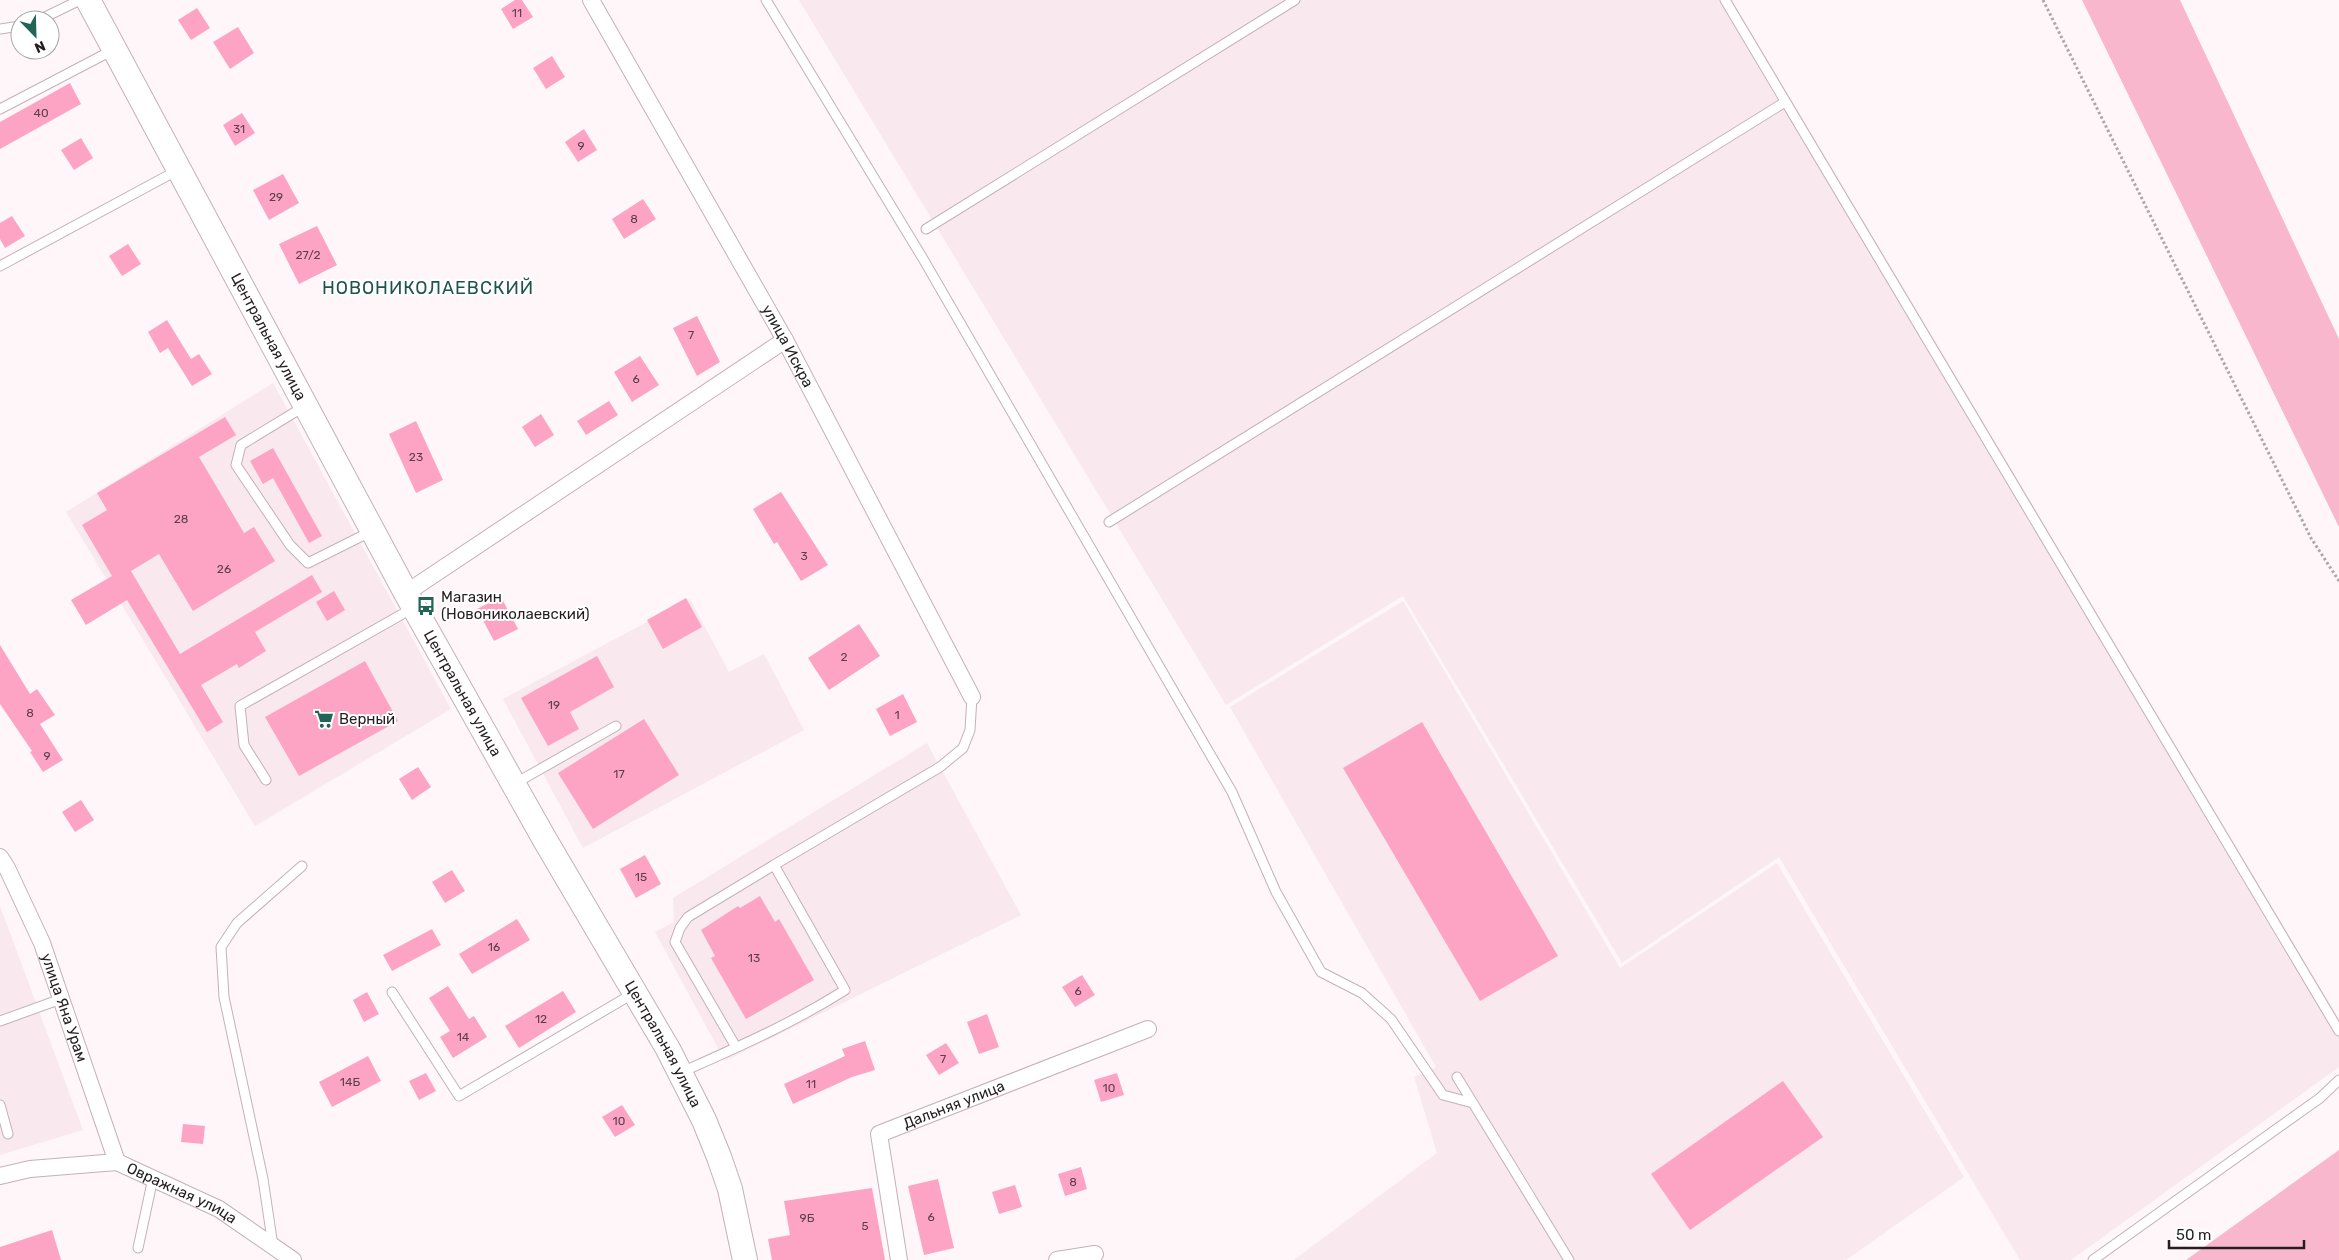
<svg xmlns="http://www.w3.org/2000/svg" width="2339" height="1260" font-family="Rubik,sans-serif">
  <style>
    .built { fill: #f9e8ed }
    .green { fill: #f8b7cd }
    .building { fill: #fda4c4 }
    .lines { fill: none; stroke-linecap: round; stroke-linejoin: round }
    .service-casing { stroke: #c4b1b7; stroke-width: 11 }
    .minor-casing { stroke: #c4b1b7; stroke-width: 18 }
    .secondary-casing { stroke: #c4b1b7; stroke-width: 26 }
    .path { stroke: #aea6a9; stroke-width: 3; stroke-dasharray: 2.5 2.5; stroke-linecap: butt }
    .service { stroke: #fff; stroke-width: 9 }
    .minor { stroke: #fff; stroke-width: 16 }
    .secondary { stroke: #fff; stroke-width: 24 }
    .labels { text-anchor: middle; dominant-baseline: central; stroke-width: 4; stroke-linejoin: round; paint-order: stroke }
    .number-label { font-size: 12px; fill: #5b4049 }
    .street-label { font-size: 15px; fill: #251e20; stroke: #fff }
    .poi-label { font-size: 15px; fill: #251e20; stroke: #fff; text-anchor: start }
    .quarter-label { font-size: 18px; letter-spacing: 1px; fill: #1f5549; stroke: #fff }
  </style>
  <rect width="100%" height="100%" fill="#fef6f9"/>
  <path class="built" d="M799 0H1732L2339 1019V1067L2071 1260H2020L1779 857 1622 963 1403 596 1226 705Z
    M273 383 451 709 255 826 66 512Z
    M690 599 729 672 764 654 804 730 583 848 503 699Z
    M1403 601 1620 968 1777 863 1964 1177 1846 1260H1294L1437 1153 1414 1077 1436 1067 1230 707Z
    M927 743 1021 915 725 1061 655 932 674 922 673 898Z
    M0 906 83 1130 0 1155Z"/>
  <path class="green" d="M2082 0H2180L2339 339V527Z
    M2339 1150V1260H2186Z"/>
  <path class="building" d="M515 0H522L533 17 513 29 501 9Z
    M197 8 210 28 191 40 178 20Z
    M238 27 254 53 230 69 213 42Z
    M552 56 565 77 546 89 533 68Z
    M70 83 81 104 0 149V122Z
    M242 113 255 133 235 146 223 125Z
    M584 129 597 150 578 162 565 142Z
    M81 138 93 158 74 170 61 150Z
    M283 174 299 203 269 220 253 190Z
    M643 199 656 219 624 239 612 219Z
    M12 216 25 236 5 248 0 239V223Z
    M317 226 337 265 299 284 279 244Z
    M128 244 141 264 122 276 109 256Z
    M697 316 720 362 697 376 673 328Z
    M167 320 191 359 199 354 212 374 192 386 168 348 160 353 148 332Z
    M640 356 659 385 632 402 614 372Z
    M609 401 618 415 586 435 577 421Z
    M541 414 554 435 535 447 522 427Z
    M225 417 236 435 199 457 244 533 254 527 275 561 193 611 159 554 131 571 180 654 312 575 322 592 255 632 266 651 239 668 237 664 201 685 223 722 207 732 127 600 86 625 71 600 112 576 82 525 107 510 97 493Z
    M416 421 443 480 416 493 389 434Z
    M273 448 322 536 309 543 273 478 263 484 250 461Z
    M781 492 828 565 801 581 777 542 774 544 753 509Z
    M334 591 345 610 327 621 316 602Z
    M501 597 518 629 494 641 477 609Z
    M686 598 702 627 663 649 647 620Z
    M859 624 880 656 829 690 808 658Z
    M0 645 30 694 37 689 55 715 40 724 63 760 43 772 30 752 32 751 0 704Z
    M597 656 614 687 570 712 579 729 548 746 521 698Z
    M365 661 398 721 299 776 265 717Z
    M903 694 917 722 890 736 876 709Z
    M644 719 679 775 593 829 558 773Z
    M1422 722 1558 956 1480 1001 1343 768Z
    M418 767 431 787 412 800 399 779Z
    M81 800 94 820 75 832 62 812Z
    M645 855 661 884 636 898 620 869Z
    M452 870 465 891 445 903 432 882Z
    M760 896 775 922 779 919 814 980 746 1019 711 958 715 956 701 930 738 906 740 908Z
    M517 919 530 940 472 974 459 954Z
    M432 929 441 945 392 971 383 955Z
    M1082 975 1095 995 1075 1007 1062 987Z
    M448 986 469 1019 474 1016 487 1037 453 1058 440 1037 450 1031 429 998Z
    M563 991 576 1012 519 1048 505 1026Z
    M367 992 379 1014 364 1022 353 1000Z
    M987 1014 999 1047 979 1054 967 1022Z
    M865 1041 875 1070 852 1077 793 1104 784 1084 845 1056 842 1049Z
    M946 1043 959 1063 939 1075 926 1055Z
    M368 1056 381 1081 332 1107 319 1082Z
    M426 1073 436 1091 419 1100 409 1081Z
    M1117 1073 1124 1095 1101 1102 1094 1080Z
    M1783 1081 1823 1137 1690 1230 1651 1174Z
    M622 1105 635 1125 615 1137 602 1117Z
    M183 1124 205 1126 203 1144 181 1142Z
    M1081 1167 1087 1189 1065 1196 1058 1174Z
    M938 1179 954 1248 924 1255 908 1186Z
    M1015 1185 1022 1207 999 1214 992 1192Z
    M872 1188 885 1260H772L768 1239 790 1235 784 1201Z
    M52 1230 61 1260H0V1247Z"/>
  <g class="lines">
    <g class="service-casing">
      <path id="service" d="M766 0 922 257 1232 792 1276 892 1321 972 1362 993 1391 1019 1443 1095 1473 1103
        M1725 0 2339 1031
        M39 20 80 0
        M0 29 20 26
        M0 109 113 50
        M926 229 1295 0
        M0 266 178 170
        M305 406 241 445 236 465 290 545 308 563 372 531
        M1109 522 1785 102
        M266 780 244 745 240 706 413 608
        M514 784 616 726
        M774 865 940 767 963 748 970 730 972 697
        M392 992 459 1096 634 993
        M0 1021 61 999
        M682 1072C738 1047 793 1023 845 990L774 865 688 917 680 928 675 942 736 1047
        M1457 1077 1569 1260
        M0 1105 8 1134
        M273 1246 263 1179 224 997 221 947 237 923 302 866
        M138 1248 153 1178
        M2093 1260 2320 1098 2339 1080"/>
    </g>
    <g class="minor-casing">
      <g id="minor">
        <path id="s1" d="M591 0 785 340 972 697"/>
        <path d="M406 593 785 340"/>
        <path id="s2" d="M0 857 7 868 42 943 117 1162"/>
        <path id="s3" d="M0 1176 30 1169 117 1162 219 1209 293 1260"/>
        <path id="s4" d="M899 1260 879 1134 1148 1029"/>
        <path d="M1057 1260 1095 1254"/>
      </g>
    </g>
    <g class="secondary-casing">
      <g id="secondary">
        <path id="s5" d="M88 0 406 593 545 840 668 1049 704 1120 719 1157 730 1189 745 1260"/>
      </g>
    </g>
    <path class="path" d="M2043 0 2311 538 2339 581"/>
    <use href="#service" class="service"/>
    <use href="#minor" class="minor"/>
    <use href="#secondary" class="secondary"/>
  </g>
  <defs>
    <g id="bus-bare" transform="scale(1.5)"><path d="M-5-6H5V4H4V6H2V4H-2V6H-4V4H-5ZM-3.5-4V0h7V-4ZM-3.5 1.2v1.5H-2V1.2ZM2 1.2v1.5H3.5V1.2Z" fill="#206557" stroke="#fff" stroke-width="2.5" paint-order="stroke"/></g>
    <g id="supermarket-bare" transform="scale(1.5)"><path d="M-6-5.5h2.5l.6 2H6L4.5 2H-2.5L-4.4-4H-6ZM-1.5 3.2a1.3 1.3 0 1 0 .1 0ZM3 3.2a1.3 1.3 0 1 0 .1 0Z" fill="#206557" stroke="#fff" stroke-width="2.5" paint-order="stroke"/></g>
  </defs>
  <g fill-rule="evenodd">
    <use href="#bus-bare" x="426" y="606"/>
    <use href="#supermarket-bare" x="324" y="719"/>
  </g>
  <g class="labels">
    <g class="number-label">
      <text x="517" y="13">11</text>
      <text x="41" y="113">40</text>
      <text x="239" y="129">31</text>
      <text x="581" y="146">9</text>
      <text x="276" y="197">29</text>
      <text x="634" y="219">8</text>
      <text x="308" y="255">27/2</text>
      <text x="691" y="335">7</text>
      <text x="636" y="379">6</text>
      <text x="416" y="457">23</text>
      <text x="181" y="519">28</text>
      <text x="804" y="556">3</text>
      <text x="224" y="569">26</text>
      <text x="844" y="657">2</text>
      <text x="554" y="705">19</text>
      <text x="30" y="713">8</text>
      <text x="897" y="715">1</text>
      <text x="47" y="756">9</text>
      <text x="619" y="774">17</text>
      <text x="641" y="877">15</text>
      <text x="494" y="947">16</text>
      <text x="754" y="958">13</text>
      <text x="1078" y="991">6</text>
      <text x="541" y="1019">12</text>
      <text x="463" y="1037">14</text>
      <text x="943" y="1059">7</text>
      <text x="350" y="1082">14Б</text>
      <text x="811" y="1084">11</text>
      <text x="1109" y="1088">10</text>
      <text x="619" y="1121">10</text>
      <text x="1073" y="1182">8</text>
      <text x="931" y="1217">6</text>
      <text x="807" y="1218">9Б</text>
      <text x="865" y="1226">5</text>
    </g>
    <g class="street-label">
      <text stroke="none"><textPath href="#s5" startOffset="382">Центральная улица</textPath></text>
      <text stroke="none"><textPath href="#s1" startOffset="398">улица Искра</textPath></text>
      <text stroke="none"><textPath href="#s5" startOffset="788">Центральная улица</textPath></text>
      <text stroke="none"><textPath href="#s2" startOffset="164">улица Яна Урам</textPath></text>
      <text stroke="none"><textPath href="#s5" startOffset="1192">Центральная улица</textPath></text>
      <text stroke="none"><textPath href="#s4" startOffset="208">Дальняя улица</textPath></text>
      <text stroke="none"><textPath href="#s3" startOffset="190">Овражная улица</textPath></text>
    </g>
    <g class="poi-label">
      <text x="441" y="597">Магазин<tspan x="441" dy="17">(Новониколаевский)</tspan></text>
      <text x="339" y="719">Верный</text>
    </g>
    <g class="quarter-label">
      <text x="428" y="288">НОВОНИКОЛАЕВСКИЙ</text>
    </g>
  </g>
  <g transform="translate(35 35) rotate(157)"><circle r="24" fill="#ffffff" stroke="#a8a5a6"/>
  <path d="M0-4L9 19L0 12L-9 19Z" fill="#206557"/>
  <text y="-8" font-size="14" font-weight="bold" text-anchor="middle" fill="#251e20">N</text>
  </g>
  <path d="M2169 1240v8h135v-8" fill="none" stroke="#251e20" stroke-width="2.5"/>
  <text x="2176" y="1240" font-size="15" fill="#251e20" stroke="#ffffff" stroke-width="4" paint-order="stroke">50 m</text>
</svg>
